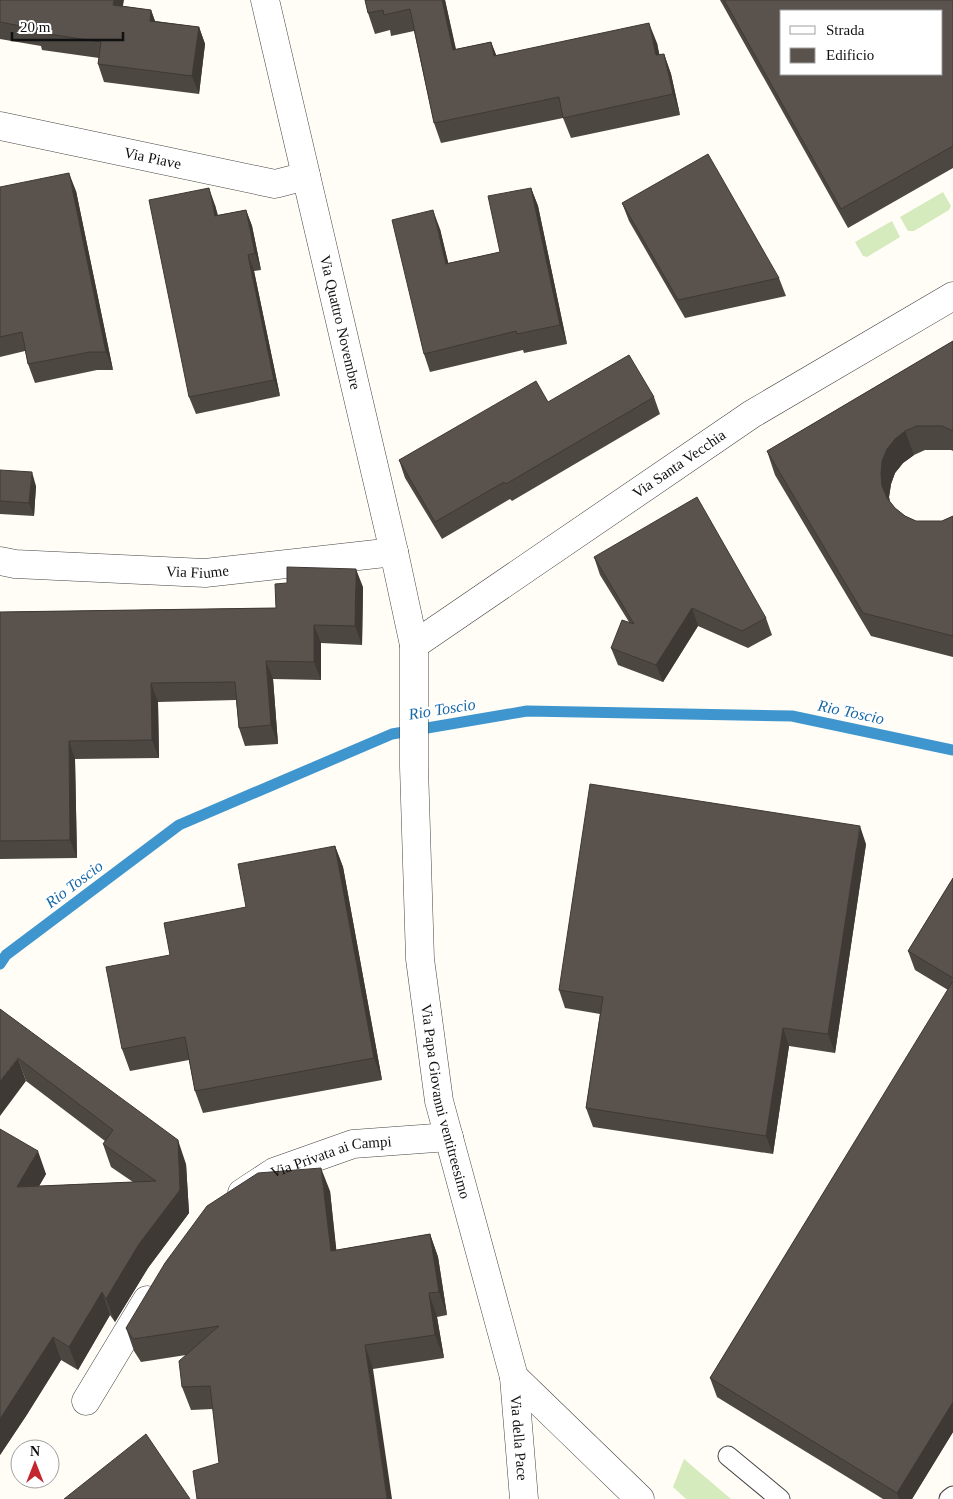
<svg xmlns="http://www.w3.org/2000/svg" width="953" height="1499" font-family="Georgia,serif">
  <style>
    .green { fill: #d5ebbd }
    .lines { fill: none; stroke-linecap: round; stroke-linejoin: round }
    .stream { stroke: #3f96cf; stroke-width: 11 }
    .service-casing { stroke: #444; stroke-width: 21 }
    .minor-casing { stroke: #444; stroke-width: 29 }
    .service { stroke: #fff; stroke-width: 19 }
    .minor { stroke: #fff; stroke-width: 28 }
    .wall { fill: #4d4742 }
    .shaded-wall { fill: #3f3936 }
    .building { fill: #5a524d; stroke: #3f3936; fill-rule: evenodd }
    .labels { text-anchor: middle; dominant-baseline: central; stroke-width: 5; stroke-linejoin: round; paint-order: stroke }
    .street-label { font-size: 15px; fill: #111; stroke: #fff }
    .water-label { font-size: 16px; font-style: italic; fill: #1768a6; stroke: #fff }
  </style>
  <rect width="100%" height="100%" fill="#fffdf5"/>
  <path class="green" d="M943 192 951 206 949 210 914 231H908L900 217Z
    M892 221 900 237 867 257 863 256 855 242Z
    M684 1459 731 1499H686L673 1487Z"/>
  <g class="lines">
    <path class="stream" d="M0 964 6 955 179 825 392 734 527 711 792 716 953 750"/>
    <g class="service-casing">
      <path id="service" d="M728 1456 780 1499
        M949 1499 953 1496"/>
    </g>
    <g class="minor-casing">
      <g id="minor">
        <path id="s1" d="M265 0 394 552 414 645V767L420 959 439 1101 514 1377 640 1499"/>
        <path id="s2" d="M0 126 275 184 306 176"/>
        <path id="s3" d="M0 561 15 564 205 573 394 552"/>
        <path id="s4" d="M414 645 752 414 953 296"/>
        <path id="s5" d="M242 1193 274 1172 353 1144 449 1137"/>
        <path id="s6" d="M514 1377 524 1499"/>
        <path d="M86 1401 147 1300"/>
      </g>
    </g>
    <use href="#service" class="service"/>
    <use href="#minor" class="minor"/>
  </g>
  <path class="wall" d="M0 0 123 6 151 10 155 21 199 27 205 44 199 94 104 82 98 64 99 58 42 50 41 46 0 39Z
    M365 0H445L456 49 491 42 496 55 657 43 659 55 664 54 671 74 680 115 571 138 563 118 441 143 434 123 414 31 391 36 390 30 375 34 368 13Z
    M720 0H953V168L848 228Z
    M0 187 76 191 113 370H97L35 383 28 364 25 351 0 357Z
    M531 188 538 206 567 344 524 353 523 350 430 372 424 354 440 229 448 263 500 252Z
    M622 203 779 278 786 296 685 318 629 221Z
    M215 205 218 215 246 210 252 226 261 270 254 271 280 396 196 414 189 397Z
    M953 341V451L951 450H925L914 455 903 463 895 473 891 484 889 497 890 502 895 508 905 516 916 521H942L953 516V657L871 636 775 475 767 451Z
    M654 397 660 414 512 501 510 499 442 539 405 478 399 460 548 402Z
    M0 470 36 486 34 516 0 514Z
    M594 557 766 618 772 635 748 648 698 626 663 682 618 665 611 648 629 622 600 575Z
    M363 587 362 645 321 643V680L273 679 278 744 245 746 239 728 236 700 158 702 159 758 75 759 77 858 0 859V612L276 608Z
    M866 844 835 1053 789 1046 773 1154 593 1127 586 1108 600 1014 565 1008 559 990Z
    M335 846 343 867 382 1080 203 1113 195 1091 189 1060 130 1071 122 1049 170 955 246 907Z
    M953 878V1432L912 1499H883L717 1397 710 1378 948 990 915 970 908 951Z
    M0 1009 186 1164 189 1213 148 1268 115 1322 110 1315 78 1370 61 1360 26 1416 0 1455V1129L46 1174 39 1186 133 1182 111 1167 103 1144 105 1141 26 1081Z
    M330 1191 336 1250 430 1234 438 1257 447 1315 437 1317 444 1358 373 1369 219 1463 213 1409 191 1410 182 1387 186 1355 141 1362 134 1351 126 1328Z"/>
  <path class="shaded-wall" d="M114 0H124L120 22 113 5Z
    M442 0H445L460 70 453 50Z
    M151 10 157 27 150 21Z
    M649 23 657 43 664 76 656 55Z
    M199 27 205 44 199 94 192 76Z
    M491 42 499 62 494 56Z
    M664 54 671 74 680 115 673 94Z
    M69 173 76 191 113 370 106 352Z
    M209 188 215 205 221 232 215 216Z
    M531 188 538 206 567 344 560 325Z
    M246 210 252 226 261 270 255 253Z
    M433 210 440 229 453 282 446 264Z
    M248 255 254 271 280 396 274 380Z
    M905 431 914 455 903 463 895 473 891 484 889 497 891 510 882 486 881 474 882 461 887 449 895 439Z
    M32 472 36 486 34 516 29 503Z
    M356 569 363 587 362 645 355 626Z
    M692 608 698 626 663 682 656 665Z
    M314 625 321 643V680L314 662Z
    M266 661 273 679 278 744 271 725Z
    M151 683 158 702 159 758 152 740Z
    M69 741 75 759 77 858 70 840Z
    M860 826 866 844 835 1053 828 1034Z
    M335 846 343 867 382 1080 374 1058Z
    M783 1028 789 1046 773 1154 766 1136Z
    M18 1058 26 1081 0 1116V1081Z
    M178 1140 186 1164 189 1213 148 1268 115 1322 106 1299Z
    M38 1151 46 1174 25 1211 17 1187Z
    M321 1168 330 1191 339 1274 331 1251Z
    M430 1234 438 1257 447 1315 439 1292Z
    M102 1292 110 1315 78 1370 69 1347Z
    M429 1293 437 1317 444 1358 435 1335Z
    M53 1337 61 1360 26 1416 0 1455V1419Z
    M365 1345 373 1369 392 1499H387Z
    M953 1402V1432L912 1499H899L897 1493Z"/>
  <path class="building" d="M0 0H114L113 5 151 10 150 21 199 27 192 76 98 64 101 42 36 32 37 29 0 22Z
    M365 0H442L453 50 491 42 494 56 649 23 656 55 664 54 673 94 563 118 559 97 434 123 410 9 384 15 383 10 368 13Z
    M724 0H953V146L841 209ZM782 11H942V74H782Z
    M708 154 779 278 678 300 622 203Z
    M69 173 106 352H90L28 364 22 332 0 337V187Z
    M209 188 215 216 246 210 255 253 248 255 274 380 189 397 149 200Z
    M531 188 560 325 517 334 516 331 424 354 392 220 433 210 446 264 500 252 488 196Z
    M953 341V431L942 426H917L905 431 895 439 887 449 882 461 881 474 882 486 887 498 895 508 905 516 916 521H942L953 516V636L863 613 767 451Z
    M629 355 654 397 506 484 504 482 435 522 399 460 536 381 548 402Z
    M0 470 32 472 29 503 0 501Z
    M697 497 766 618 742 631 692 608 656 665 611 648 622 620 634 624 594 557Z
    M287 567 356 569 355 626 314 625V662L266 661 271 725 239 728 235 682 151 683 152 740 69 741 70 840 0 841V612L276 608 275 584 287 583Z
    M590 784 860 826 828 1034 783 1028 766 1136 586 1108 603 997 559 990Z
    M335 846 374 1058 195 1091 185 1037 122 1049 106 967 170 955 164 923 246 907 238 864Z
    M953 878V978L908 951Z
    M953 981V1402L897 1493 710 1378Z
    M0 1009 178 1140 180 1190 139 1244 106 1299 102 1292 69 1347 53 1337 0 1419V1129L38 1151 17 1187 156 1181 103 1144 113 1130 18 1058 0 1081Z
    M321 1168 331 1251 430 1234 439 1292 429 1293 435 1335 365 1345 387 1499H197L193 1471 219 1463 210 1386 182 1387 179 1361 219 1326 133 1339 126 1328 165 1263 207 1206 258 1173Z
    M146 1434 190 1499H64Z"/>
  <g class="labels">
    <g class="street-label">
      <text stroke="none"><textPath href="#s2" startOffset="156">Via Piave</textPath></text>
      <text stroke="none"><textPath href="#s1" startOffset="331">Via Quattro Novembre</textPath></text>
      <text stroke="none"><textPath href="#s4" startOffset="321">Via Santa Vecchia</textPath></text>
      <text stroke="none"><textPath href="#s3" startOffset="198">Via Fiume</textPath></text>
      <text stroke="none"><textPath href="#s1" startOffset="1121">Via Papa Giovanni ventitreesimo</textPath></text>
      <text stroke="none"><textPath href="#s5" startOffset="98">Via Privata ai Campi</textPath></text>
      <text stroke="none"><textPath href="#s6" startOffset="61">Via della Pace</textPath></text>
    </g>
    <g class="water-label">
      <text transform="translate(442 709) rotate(-9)">Rio Toscio</text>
      <text transform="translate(851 712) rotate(12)">Rio Toscio</text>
      <text transform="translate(74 884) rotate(-37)">Rio Toscio</text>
    </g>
  </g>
  <rect x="780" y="10" width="162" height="65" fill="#ffffff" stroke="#a0a0a0"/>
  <rect x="790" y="26" width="25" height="8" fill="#ffffff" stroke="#a0a0a0"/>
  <text x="826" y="35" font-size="15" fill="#111111">Strada</text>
  <rect x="790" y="48" width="25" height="15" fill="#5a524d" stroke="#a0a0a0"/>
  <text x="826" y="60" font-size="15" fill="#111111">Edificio</text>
  <g transform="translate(35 1464)"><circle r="24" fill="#ffffff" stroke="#a0a0a0"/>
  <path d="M0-4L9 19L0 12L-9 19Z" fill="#c4262e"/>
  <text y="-8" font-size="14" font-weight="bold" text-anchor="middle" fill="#111111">N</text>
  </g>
  <path d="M12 32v8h111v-8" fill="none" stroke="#111111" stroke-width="2.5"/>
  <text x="20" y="32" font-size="15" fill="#111111" stroke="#ffffff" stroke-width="4" paint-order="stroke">20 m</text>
</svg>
